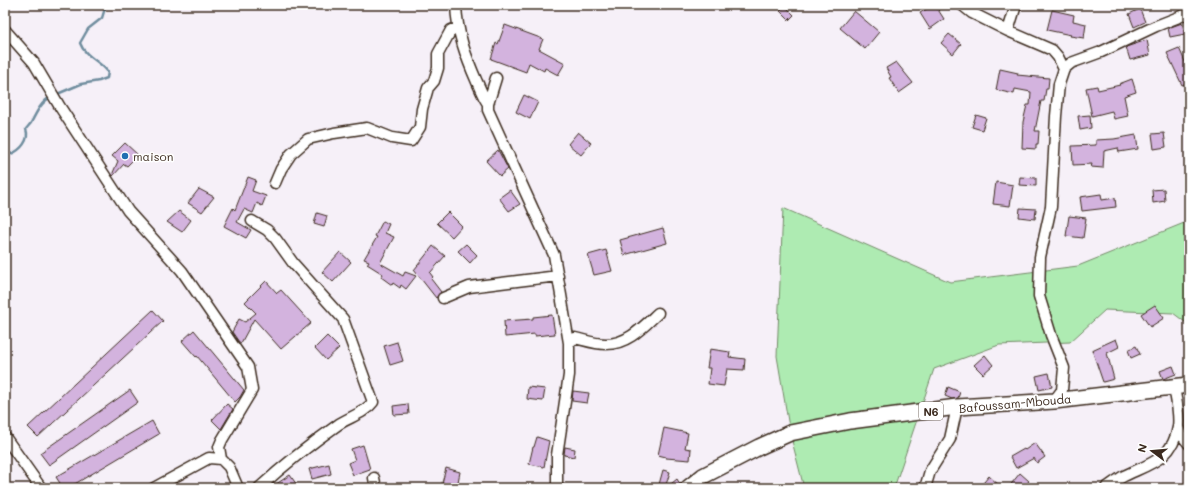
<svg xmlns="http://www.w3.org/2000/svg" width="1194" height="493" font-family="Mali,sans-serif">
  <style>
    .green { fill: #aeebb2; stroke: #748a68 }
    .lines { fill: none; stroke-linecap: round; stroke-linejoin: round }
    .stream { stroke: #6f8d9e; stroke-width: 2.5 }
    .building { fill: #d3b3de; stroke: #3b2a1e }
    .minor-casing { stroke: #3b2a1e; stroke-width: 13 }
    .highway-casing { stroke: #3b2a1e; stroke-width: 18 }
    .minor { stroke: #fff; stroke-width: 10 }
    .highway { stroke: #fff; stroke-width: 15 }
    .poi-dot { fill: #1f6fb2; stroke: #fff; stroke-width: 1.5 }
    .labels { text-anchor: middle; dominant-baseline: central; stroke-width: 3; stroke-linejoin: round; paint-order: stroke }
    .shield { fill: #fff; stroke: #766a62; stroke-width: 1 }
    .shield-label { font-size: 11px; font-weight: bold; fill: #3b2a1e }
    .poi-label { font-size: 12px; fill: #3b2a1e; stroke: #fff; text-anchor: start }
    .street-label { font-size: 12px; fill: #3b2a1e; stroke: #fff }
  </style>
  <rect width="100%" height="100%" fill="#f6f0f8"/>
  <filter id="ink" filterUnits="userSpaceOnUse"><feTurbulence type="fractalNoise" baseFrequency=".025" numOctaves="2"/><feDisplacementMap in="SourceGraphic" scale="8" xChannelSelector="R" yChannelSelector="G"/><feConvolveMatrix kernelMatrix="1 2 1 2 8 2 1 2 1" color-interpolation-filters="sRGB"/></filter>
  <g filter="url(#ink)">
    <path class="green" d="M783 208 950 282 1078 266 1189 221V325L1173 313 1105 310 1070 342 999 345 934 369 894 488H804L790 433 777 356Z"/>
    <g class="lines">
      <path class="stream" d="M55 95 81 84 99 81 107 78 108 72C100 61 85 57 80 43L88 29 102 18 106 5
        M5 112 7 153 11 154C21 150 30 140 26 129 28 126 31 124 32 121 36 113 42 101 51 97"/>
    </g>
    <path class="building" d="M933 5H935L944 19 930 29 920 13Z
      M785 6 794 15 789 20 780 11Z
      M1140 9 1145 22 1134 27 1129 14Z
      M1052 10 1074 15 1073 21 1086 24 1084 38 1070 36 1071 35 1047 30Z
      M854 11 879 32 865 49 840 28Z
      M1182 23 1185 34 1170 37 1168 28Z
      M505 25 543 39 539 49 565 63 558 75 545 68 544 71 529 63 526 72 491 59 496 43 498 44Z
      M949 34 961 44 953 54 941 43Z
      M1147 40 1150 55 1130 60 1126 47Z
      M1179 48 1186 64 1189 63V82L1182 85 1167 53Z
      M896 62 913 83 899 93 889 78 891 77 886 68Z
      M1000 69 1018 73 1017 75 1049 78 1048 89H1046L1044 101H1041L1035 131H1039L1038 144H1036V149L1022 148 1023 122 1027 105H1030L1031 92 1015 89 1014 94 996 90Z
      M1132 79 1136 92 1124 96 1128 116 1114 119 1112 111 1092 116 1086 88 1097 86 1098 90 1120 85 1119 84Z
      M524 95 538 102 530 119 516 112Z
      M976 115 986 118 982 130 972 127Z
      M1090 115 1091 128 1080 130 1078 116Z
      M578 132 591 143 581 155 568 144Z
      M1164 133 1166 147 1154 149 1152 134Z
      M1136 135 1138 149 1119 152 1118 148 1104 151 1103 168 1091 167 1092 164 1073 165 1072 146 1096 145V140L1114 139Z
      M125 143 138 155 127 166 124 164 113 176 112 175 118 161 112 156Z
      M498 150 508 169 500 176 486 161Z
      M248 177 256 180 252 191 266 196 262 206 257 203 253 213 244 209 237 222 251 230 246 238 224 226 233 208 235 210Z
      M1020 177 1036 178V186L1019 185Z
      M996 182 1013 185 1010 206 993 204Z
      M199 189 214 197 202 212 188 203Z
      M1164 189 1165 201 1153 203 1152 190Z
      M510 190 520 204 509 211 499 198Z
      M1101 194 1102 200 1115 198 1116 207 1082 211 1080 197Z
      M1020 208 1036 209 1035 219 1019 217Z
      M179 211 191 220 182 232 167 222Z
      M448 212 462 226 452 237 437 223Z
      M317 213 327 216 324 227 314 224Z
      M1069 216 1086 218 1083 238 1066 236Z
      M383 221 389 224 385 233 394 237 380 263 403 276 405 272 416 276 406 289 401 285 400 288 393 283 392 285 381 277 383 274 367 264 369 261 364 259 377 237 375 236Z
      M663 228 667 243 624 255 620 240Z
      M466 244 477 255 470 263 458 251Z
      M433 246 445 256 430 273 433 277 431 279 441 292 436 298 414 270Z
      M606 250 612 271 594 275 588 255Z
      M340 252 351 262 333 282 322 272Z
      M266 281 277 293 281 290 311 323 281 349 254 319 241 343 239 342 232 332 239 319 245 322 256 313 245 302Z
      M1155 305 1164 318 1150 327 1141 314Z
      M153 310 163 321 38 437 28 427Z
      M552 315 555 334 535 336V334L505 337 504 321 533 319V317Z
      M194 330 244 390 240 397 235 402 197 356 196 357 182 341Z
      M327 336 339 348 326 360 315 348Z
      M1116 339 1119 347 1107 353 1114 379 1103 382 1092 350Z
      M397 342 403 361 390 365 384 346Z
      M1136 346 1140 354 1131 358 1128 350Z
      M710 349 730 352 729 357 745 359 744 370 727 369 724 386 708 384 710 368H707Z
      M985 355 993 365 983 374 974 365Z
      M1173 366 1176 374 1163 379 1160 371Z
      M1049 373 1052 387 1039 390 1036 376Z
      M528 387 545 389 543 401 527 399Z
      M948 387 960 392 958 398 952 399 945 396Z
      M130 390 138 402 49 465 40 453Z
      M573 391 589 393 587 403 572 401Z
      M227 404 233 409 221 429 212 420Z
      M408 404 409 414 394 415 393 406Z
      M152 421 159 434 68 488H63L56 477Z
      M664 428 688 433 685 448 691 449 690 460 666 458V457L658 455Z
      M537 437 549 441 544 467 529 464 533 447H534Z
      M1035 443 1045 457 1037 463 1034 458 1016 468 1010 457 1024 449 1025 450Z
      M363 445 370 469 353 475 348 463 355 460 351 449Z
      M565 447 575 449 574 457 564 455Z
      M329 464 331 474 312 479 309 469Z
      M446 468 460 472 457 487 442 483Z
      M663 470 670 472 665 488H658Z
      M1020 473 1029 481 1023 488H1008Z
      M290 475 299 488H270Z
      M989 476 1002 488H979Z
      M677 479 680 484 679 488H666Z"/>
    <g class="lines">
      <g class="minor-casing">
        <path id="minor" d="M456 5C457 33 466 57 477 82 481 90 482 95 488 104
          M962 5 972 13 1008 31 1052 50 1058 57 1064 69
          M5 30 34 63 60 107 128 211 182 271 248 367 252 390 222 440 219 447 221 459
          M1008 31 1016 5
          M496 78 488 104V110L554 255 561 295 569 343V375L557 455V488
          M275 183 281 169 291 154 308 139 334 133 367 128 392 138 411 141 420 127 422 109 428 88 434 81 438 68V54L451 30 458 28
          M252 221 267 230 275 238 293 263 343 319 373 402C365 413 350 417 339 424 312 443 284 465 259 488
          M443 298 469 287 558 276
          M569 343 575 338C584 340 595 344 606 344 628 344 643 327 658 313
          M1054 401 1062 390 1064 368 1051 335 1039 296 1040 257 1051 207 1056 116 1059 84 1064 69 1071 63 1101 52 1156 26 1189 13
          M1178 426 1180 433 1189 444
          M5 437 41 488
          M374 478 376 488
          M154 488 209 458 221 459 229 467 238 488
          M925 488 930 471 950 439 957 407
          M1106 488C1112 484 1118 479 1124 476 1149 464 1173 459 1178 427 1180 415 1176 399 1174 387"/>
      </g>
      <g class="highway-casing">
        <path id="highway" d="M688 488 703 476 759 447 790 433 850 421 957 407 1054 401 1189 385"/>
      </g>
      <use href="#minor" class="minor"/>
      <use href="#highway" class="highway"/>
    </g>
  </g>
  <circle class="poi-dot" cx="125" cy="156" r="4"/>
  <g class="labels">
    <rect class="shield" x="919" y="402" width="24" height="18" rx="3"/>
    <g class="shield-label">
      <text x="931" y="411">N6</text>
    </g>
    <g class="poi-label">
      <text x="133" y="156">maison</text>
    </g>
    <g class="street-label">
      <text transform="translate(1015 403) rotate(-5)">Bafoussam-Mbouda</text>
    </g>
  </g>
  <rect width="1194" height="493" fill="none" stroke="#fff" stroke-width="20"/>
  <rect x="10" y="10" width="1174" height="473" fill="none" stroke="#3b2a1e" stroke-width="1.5" filter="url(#ink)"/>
  <g transform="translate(1152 451) rotate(286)" stroke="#ffffff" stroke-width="3" paint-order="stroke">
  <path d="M0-3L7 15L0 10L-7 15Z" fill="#3b2a1e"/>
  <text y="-6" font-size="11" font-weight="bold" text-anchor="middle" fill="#3b2a1e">N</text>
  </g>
</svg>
